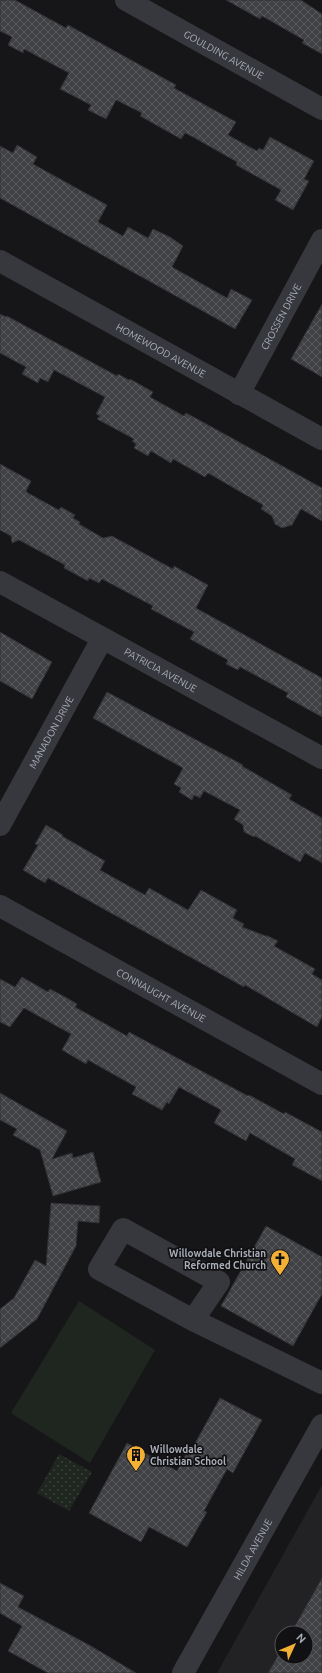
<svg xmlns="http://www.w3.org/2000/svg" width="322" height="1673" font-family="Ubuntu,sans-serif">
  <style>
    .built { fill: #222225; fill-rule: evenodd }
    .grass { fill: #1e261f }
    .park { fill: url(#park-dots) }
    .building { fill: url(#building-cross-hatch); stroke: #303034 }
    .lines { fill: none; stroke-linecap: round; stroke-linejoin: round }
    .minor { stroke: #37383d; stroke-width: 22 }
    .labels { text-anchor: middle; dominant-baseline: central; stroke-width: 3.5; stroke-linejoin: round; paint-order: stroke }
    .street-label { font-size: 10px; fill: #a8adb8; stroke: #111113 }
    .poi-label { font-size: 10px; font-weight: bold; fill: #a8adb8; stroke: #111113; text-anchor: end }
  </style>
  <defs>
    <pattern id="park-dots" width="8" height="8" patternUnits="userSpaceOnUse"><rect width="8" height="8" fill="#1e261f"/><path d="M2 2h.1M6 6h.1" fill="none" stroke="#3c433d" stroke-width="1.8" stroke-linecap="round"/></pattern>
    <pattern id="building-cross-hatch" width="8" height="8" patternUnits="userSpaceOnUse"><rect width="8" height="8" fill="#404145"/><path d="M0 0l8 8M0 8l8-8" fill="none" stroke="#595a5e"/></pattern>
  </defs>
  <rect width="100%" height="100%" fill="#161618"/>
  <path class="built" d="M322 1485V1673H217ZM282 1633H306V1657H282Z"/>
  <path class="grass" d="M79 1301 155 1350 90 1463 11 1413Z"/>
  <path class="park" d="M59 1454 92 1472 69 1511 37 1493Z"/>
  <path class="building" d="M0 0H15L66 28 68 25 176 85 174 88 236 122 228 135 257 151 259 148 263 150 270 137 314 161 304 179 309 181 293 210 275 200 281 190 236 165 237 162 193 137 185 133 181 139 140 116 142 113 116 100 106 119 88 110 91 105 60 89 69 73 24 49 23 53 8 45 12 37 0 31Z
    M226 0H301L322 14V54L302 43 304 40 262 16 260 19Z
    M17 145 37 157 33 164 107 205 98 222 123 236 128 227 148 238 153 229 170 237 183 246 172 267 227 298 231 289 252 300 235 329 0 198V146L13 153Z
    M322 304V377L291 359Z
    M0 314 6 317 7 316 117 376 118 374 129 380 130 379 153 392 150 397 184 416 186 413 201 421 322 488V521L301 509 292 525 282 528 275 524 272 516 261 509 263 505 208 473 205 477 173 459 171 463 151 451 148 456 134 448 136 444 132 441 134 439 97 419 100 416 96 414 105 397 54 370 48 382 40 378 38 383 22 374 26 367 0 353Z
    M0 464 31 481 26 491 28 493 59 510 61 507 75 515 73 518 80 522 79 524 103 538 112 536 173 569 174 566 208 585 196 608 322 678V717L286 697 288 693 242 668 240 667 238 670 226 664 228 660 190 639 194 632 151 609 153 606 102 579 99 583 89 578 88 581 64 568 65 565 19 540 12 543 11 536 0 530Z
    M0 632 52 662 32 699 0 681Z
    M107 692 243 765 242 766 292 795 289 799 322 818V863L305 853 300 862 255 836 254 837 244 832 243 825 234 819 240 810 204 791 200 798 194 795 192 800 179 792 181 788 174 784 183 768 93 718Z
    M46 825 63 835 62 836 105 861 100 870 145 895 149 888 188 910 201 890 237 910 233 918 244 924 242 927 266 936H268L278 941 274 946 315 969 312 974 322 980V1017L317 1027 245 985 244 987 48 878 45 883 23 870 38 845 35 844Z
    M22 977 48 992 50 989 67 998 77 1004 75 1007 127 1036 129 1032 248 1096 249 1095 284 1114 285 1112 322 1132V1181L292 1165 295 1159 250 1133 246 1141 214 1123 221 1110 179 1087 169 1104 167 1102 162 1110 132 1094 136 1087 88 1060 86 1064 62 1050 71 1034 24 1008 10 1027 0 1022V979L15 987Z
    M0 1093 67 1131 52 1159 72 1153 73 1158 93 1152 101 1182 53 1196 40 1150 13 1135 17 1129 0 1120Z
    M51 1203 100 1206 99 1223 78 1221 76 1246 37 1319 0 1348V1309L14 1298 35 1260 46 1266Z
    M266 1226 322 1257V1294L293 1346 221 1306Z
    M220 1398 262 1420 233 1473 227 1469 204 1511 207 1512 187 1547 149 1527 141 1542 89 1513 127 1443 177 1471 186 1454 188 1456Z
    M322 1578V1673H268L282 1649V1657H306V1633H291Z
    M0 1583 24 1596 18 1607 91 1646 136 1673H48L8 1651 22 1626 0 1613Z"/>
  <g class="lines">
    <g class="minor">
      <path id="s1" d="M126 0 322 109"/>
      <path id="s2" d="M0 261 322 439"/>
      <path id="s3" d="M239 394 322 240"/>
      <path id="s4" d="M0 582 322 758"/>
      <path id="s5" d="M0 825 102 639"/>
      <path id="s6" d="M0 906 322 1084"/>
      <path d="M193 1320 219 1282 123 1229 99 1269 193 1320 322 1383"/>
      <path id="s7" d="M183 1673 322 1425"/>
    </g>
  </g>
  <defs>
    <g id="church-pin" transform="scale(1)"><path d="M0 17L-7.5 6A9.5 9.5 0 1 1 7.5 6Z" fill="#f2b134" stroke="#111113"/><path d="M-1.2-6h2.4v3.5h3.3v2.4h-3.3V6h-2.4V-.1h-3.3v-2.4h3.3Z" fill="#111"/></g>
    <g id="building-pin" transform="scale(1)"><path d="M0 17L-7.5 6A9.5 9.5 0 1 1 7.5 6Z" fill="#f2b134" stroke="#111113"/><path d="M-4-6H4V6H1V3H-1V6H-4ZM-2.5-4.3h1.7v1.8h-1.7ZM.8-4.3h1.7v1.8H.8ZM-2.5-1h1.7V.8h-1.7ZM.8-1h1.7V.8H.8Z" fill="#111"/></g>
  </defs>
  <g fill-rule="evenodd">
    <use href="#church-pin" x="280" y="1259"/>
    <use href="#building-pin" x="136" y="1455"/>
  </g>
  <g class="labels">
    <g class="street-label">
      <text stroke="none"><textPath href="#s1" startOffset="112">GOULDING AVENUE</textPath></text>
      <text stroke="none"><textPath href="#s3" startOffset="88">CROSSEN DRIVE</textPath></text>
      <text stroke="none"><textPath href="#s2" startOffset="184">HOMEWOOD AVENUE</textPath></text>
      <text stroke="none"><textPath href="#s4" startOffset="183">PATRICIA AVENUE</textPath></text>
      <text stroke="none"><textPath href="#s5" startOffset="106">MANADON DRIVE</textPath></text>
      <text stroke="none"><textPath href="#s6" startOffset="184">CONNAUGHT AVENUE</textPath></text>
      <text stroke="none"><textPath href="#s7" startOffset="142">HILDA AVENUE</textPath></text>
    </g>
    <g class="poi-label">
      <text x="266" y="1253">Willowdale Christian<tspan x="266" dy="12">Reformed Church</tspan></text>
      <text x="150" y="1449" text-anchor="start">Willowdale<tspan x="150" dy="12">Christian School</tspan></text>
    </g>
  </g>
  <g transform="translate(294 1645) rotate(46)"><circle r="19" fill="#111113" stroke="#4d4f55"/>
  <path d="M0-3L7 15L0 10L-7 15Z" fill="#f2b134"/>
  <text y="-6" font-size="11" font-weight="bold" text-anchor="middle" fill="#a8adb8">N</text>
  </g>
</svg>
